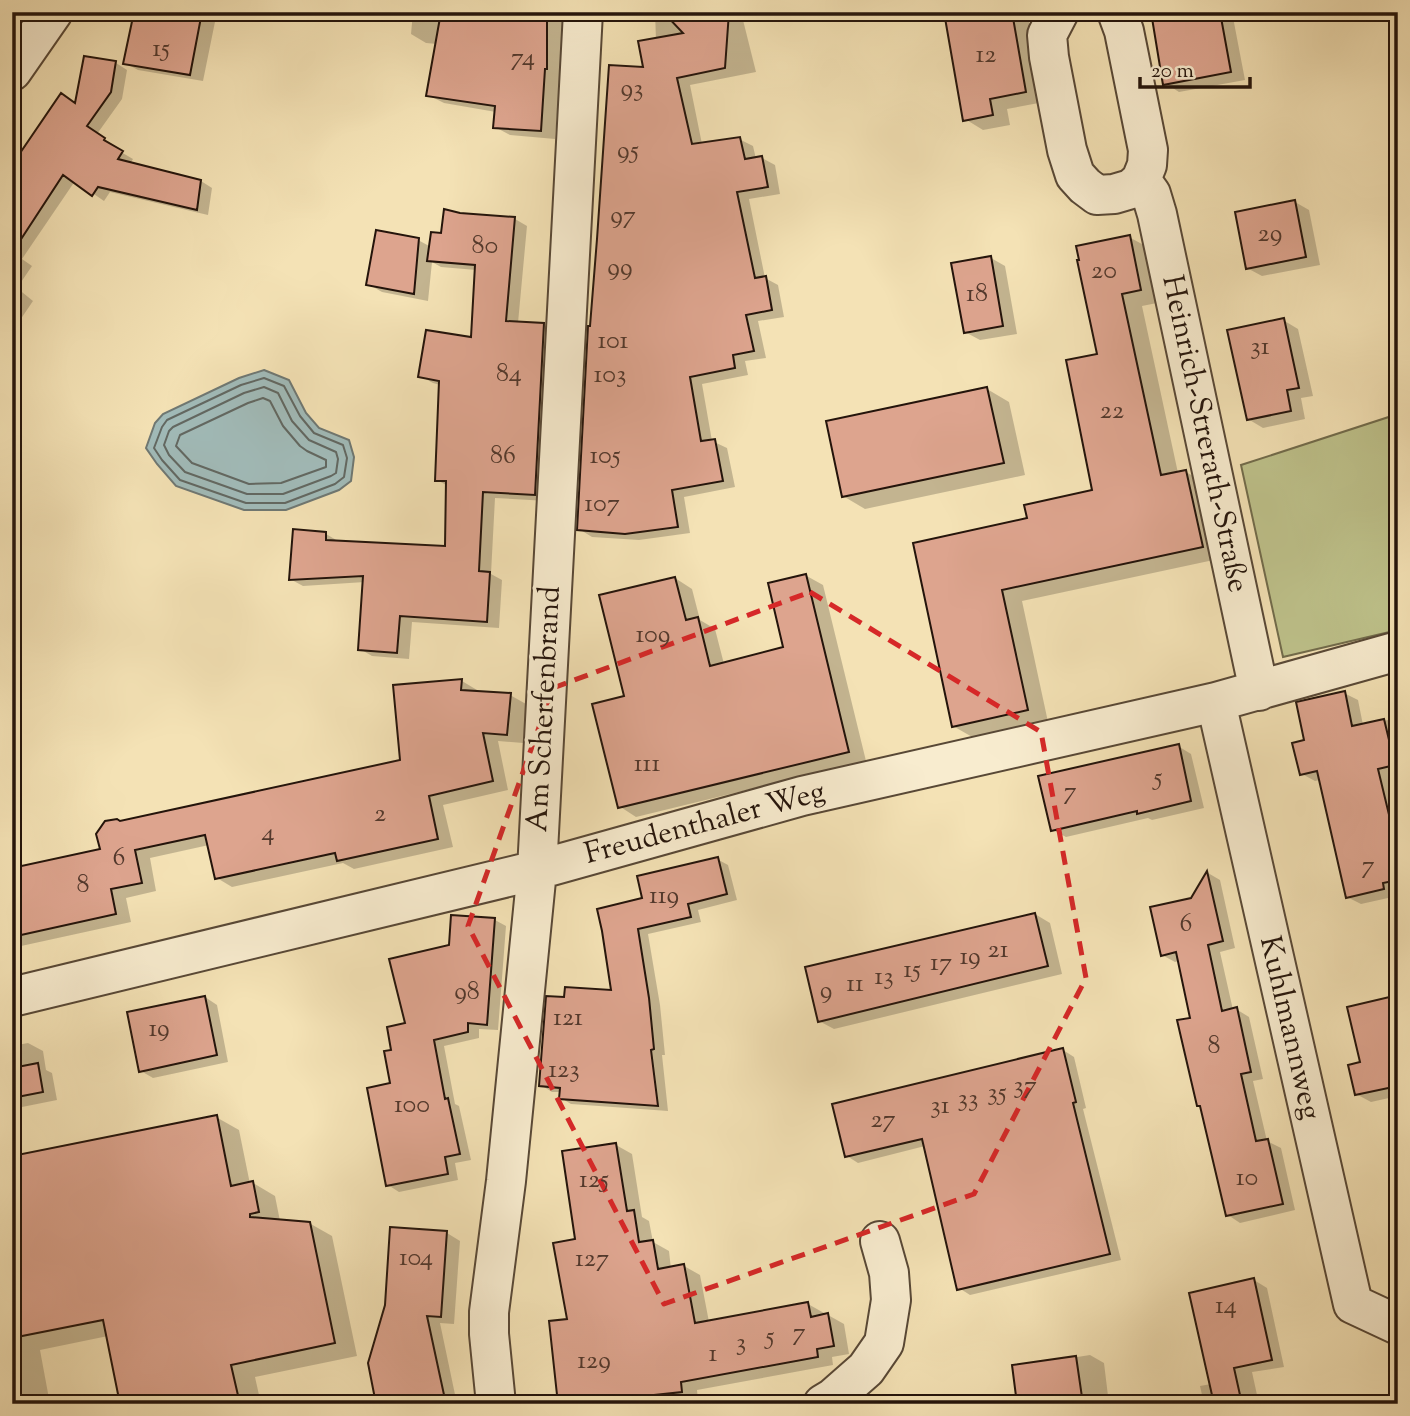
<svg xmlns="http://www.w3.org/2000/svg" width="1410" height="1416" font-family="'Sorts Mill Goudy',serif">
  <style>
    .green { fill: #bec28b; stroke: #716b4b; stroke-width: 2 }
    .water { fill: #a1bbb9; stroke: #6f7873; stroke-width: 2 }
    .shadow { fill: #0003 }
    .lines { fill: none; stroke-linecap: round; stroke-linejoin: round }
    .shore { stroke: #626862; stroke-width: 2 }
    .building { fill: #dda48e; stroke: #24140b; stroke-width: 2 }
    .minor-casing { stroke: #584836; stroke-width: 42 }
    .minor { stroke: #f8eccf; stroke-width: 38 }
    .marked { fill: none; stroke: #d62828; stroke-width: 5; stroke-dasharray: 14 9; stroke-linejoin: round }
    .labels { text-anchor: middle; dominant-baseline: central; stroke-width: 7; stroke-linejoin: round; paint-order: stroke }
    .number-label { font-size: 26px; fill: #52382c }
    .street-label { font-size: 30px; fill: #24140b; stroke: #f8eccf }
  </style>
  <rect width="100%" height="100%" fill="#f4e2b5"/>
  <filter id="stains"><feTurbulence type="fractalNoise" baseFrequency=".00286" numOctaves="4"/><feColorMatrix values="0 0 0 0 .2 0 0 0 0 .09 0 0 0 0 .02 0 0 0 .5 -.17"/></filter>
  <radialGradient id="worn" r=".72"><stop offset=".6" stop-color="#630" stop-opacity="0"/><stop offset="1" stop-color="#630" stop-opacity=".3"/></radialGradient>
  <path class="green" d="M1398 414V630L1283 657 1241 465Z"/>
  <path class="water" d="M264 370 289 380 306 413 319 428 349 440 354 457 351 481 339 490 286 510H244L176 486 157 464 146 448 155 423 163 414 239 378Z"/>
  <path class="shadow" d="M135 12H217L203 81 138 70 125 63Z
    M413 12H562V77H560L555 139 510 135 495 127 496 112 444 103 428 95 437 44 426 43 411 34Z
    M655 12H741L756 72 690 85 702 144 739 139 753 146 756 159 762 158 775 165 780 194 749 199 765 278 778 285 784 317 758 321 766 358 745 361 748 375 702 384 712 441 727 448 735 487 684 497 690 533 639 540 592 537 579 529 645 69 656 40Z
    M959 12H1027L1044 102 1007 109 1010 125 983 130 965 119Z
    M1152 12H1232L1245 80 1179 92 1165 83Z
    M85 58 116 63 127 70 122 99 97 134 115 146 114 148 133 159 130 164 201 181 212 188 208 215 110 192 104 201 75 181 22 259 32 266 17 288 33 301 12 332V167L77 104Z
    M1295 202 1309 210 1320 265 1262 276 1247 268Z
    M459 215 515 219 527 226 518 323 544 325 556 332 547 501 495 498 491 574 502 580 499 628 412 622 409 659 372 656 360 649 365 582 303 586 290 579 326 534 338 541 447 548 448 486 437 480 440 385 433 383 420 376 472 339 476 270 441 267 432 262 428 301 382 292 368 284 418 240 431 247Z
    M1129 237 1151 249 1162 302 1142 306 1178 473 1186 472 1207 484 1223 558 1022 601 1048 722 974 738 953 726 915 545 1029 520 1094 492 1099 355Z
    M991 258 1005 266 1017 334 980 340 965 332Z
    M1283 320 1298 329 1313 396 1301 398 1305 419 1263 428 1248 419Z
    M987 389 1009 402 1025 475 865 509 843 496Z
    M805 575 823 585 866 761 636 817 619 806 626 697 675 578 692 589 700 620 715 629 724 664 786 649Z
    M462 681 477 690V693L510 695 526 704 523 743 498 741 508 790 443 805 453 847 354 869 343 863 232 887 217 878 209 845 150 858 156 891 126 898 131 922 12 948V878L102 851 121 823 401 761Z
    M1344 693 1358 700 1363 725 1398 718V890H1395L1397 896 1361 904 1347 897 1320 780 1315 781 1302 774 1306 741Z
    M1178 746 1191 754 1204 808 1152 820 1148 818 1066 837 1053 830Z
    M717 859 728 865 737 900 698 910 701 922 648 934 660 1005 665 1055H662L668 1111 571 1104 561 1098V1092H552L541 1085 566 999 613 992 644 899Z
    M1208 873 1220 880 1235 948 1220 952 1233 1010 1236 1009 1249 1017 1263 1079 1253 1081 1267 1141 1281 1148 1295 1210 1240 1223 1228 1215 1203 1108 1199 1105 1192 1019 1179 961 1175 962 1162 955 1192 899Z
    M1035 914 1050 923 1062 974 834 1029 819 1021Z
    M495 920 506 926 498 1030 479 1029V1038L444 1046 455 1104 459 1106 471 1160 455 1163 458 1180 399 1192 388 1185 393 1051 450 947Z
    M1398 996V1096L1371 1102 1356 1094 1362 1063Z
    M205 997 217 1005 228 1062 153 1078 141 1071Z
    M28 1043 43 1051 46 1070 52 1073 57 1100 12 1109V1046Z
    M1063 1050 1074 1057 1086 1108 1083 1109 1121 1260 970 1295 959 1288 925 1146 858 1163 847 1156Z
    M216 1117 239 1130 250 1184 253 1183 275 1196 280 1221 309 1223 332 1236 357 1356 255 1377 261 1404H166L108 1336 40 1350 50 1404H12V1149L18 1152 19 1157Z
    M616 1145 632 1154 642 1217 649 1221 653 1242 669 1251 671 1269 684 1266 700 1275 709 1322 808 1304 824 1313 825 1316 828 1315 844 1324 849 1354 832 1357 833 1365 697 1390 698 1400 666 1404H560L577 1241Z
    M1398 1200V1248L1388 1203Z
    M447 1233 460 1241 454 1324 440 1323 457 1404H378Z
    M1254 1280 1267 1288 1284 1367 1252 1372 1259 1404H1204L1200 1386 1211 1384Z
    M1090 1355 1104 1363 1109 1404H1019L1014 1367Z"/>
  <g class="lines">
    <path class="shore" d="M264 378 284 386 300 416 314 433 343 445 347 458 344 477 335 484 285 503H246L180 480 162 460 154 448 162 427 167 420 241 385Z
      M264 387 278 393 292 421 309 440 336 452 338 459 336 473 331 476 283 494H247L185 472 169 455 164 445 169 431 173 427 244 393Z
      M263 398 270 401 283 426 300 446 307 451 326 460V467L281 483 249 484 192 463 176 446 180 435 248 403Z"/>
  </g>
  <path class="building" d="M134 12H202L190 75 123 64Z
    M441 12H547V69H545L541 131 493 128 495 106 426 96Z
    M663 12H729L725 68 677 78 692 144 740 137 745 159 762 156 768 187 737 192 755 278 766 276 772 310 746 315 754 351 733 355 735 368 690 377 701 441 715 439 723 481 672 490 678 527 625 534 577 530 588 326H590L597 239 609 65 643 67 638 41 683 33Z
    M978 12H1012L1026 92 990 99 993 115 963 121 945 18Z
    M1151 12H1220L1231 72 1163 85Z
    M84 56 116 61 111 92 87 126 105 138 104 140 123 151 118 159 201 180 197 210 98 187 92 196 63 175 12 253V156H18L61 93 75 103Z
    M1295 200 1306 257 1246 269 1235 212Z
    M444 209 460 213 515 217 506 321 544 323 535 495 483 492 479 571 490 572 487 622 400 616 397 653 358 650 363 576 289 580 293 529 326 532V540L445 546 446 481H435L439 381 418 377 426 330 471 337 475 265 427 261 431 232 441 233Z
    M376 230 419 238 414 294 366 285Z
    M1130 235 1141 290 1122 294 1161 475 1186 470 1203 547 1002 590 1028 710 952 727 913 543 1027 518 1024 505 1092 490 1066 360 1097 354 1077 260H1079L1076 246Z
    M991 256 1003 326 964 333 951 263Z
    M1284 318 1299 388 1287 390 1291 411 1247 420 1227 330Z
    M987 387 1004 463 842 497 826 421Z
    M806 574 849 752 618 808 592 704 624 696 599 595 675 577 686 620 698 617 710 666 783 647 768 583Z
    M462 679 461 690 511 693 507 735 483 733 493 781 429 796 438 839 337 861 335 853 215 879 205 835 135 850 142 883 111 889 116 914 12 937V868L100 849 96 834 105 821 117 819 120 821 400 760 393 685Z
    M1345 691 1352 726 1384 719 1395 765 1378 769 1398 852V880L1383 883 1384 889 1346 898 1317 771 1300 775 1292 743 1304 740 1296 702Z
    M1179 744 1191 801 1137 814V811L1051 831 1038 776Z
    M718 857 727 894 688 904 691 917 638 929 649 998 654 1049 651 1050 658 1106 559 1099 560 1088 539 1086 546 996 564 997 565 987 611 990 602 931 597 909 642 898 637 876Z
    M1207 871 1223 941 1208 945 1222 1011 1237 1007 1251 1072 1241 1074 1256 1141 1268 1139 1283 1204 1226 1216 1200 1106H1197L1177 1020 1190 1018 1176 952 1161 956 1150 907 1191 898Z
    M1035 913 1048 966 818 1022 805 967Z
    M451 915 495 918 487 1025 468 1023V1032L434 1040 445 1099 448 1098 460 1154 445 1157 448 1174 386 1186 367 1088 390 1083 384 1051 391 1050 387 1027 405 1023 389 959 449 945Z
    M1398 995V1086L1355 1095 1348 1065 1360 1062 1347 1007Z
    M205 996 217 1055 139 1072 127 1012Z
    M1063 1048 1076 1102 1073 1103 1110 1254 957 1290 922 1139 845 1157 832 1104Z
    M38 1063 43 1092 12 1098V1068Z
    M217 1115 231 1186 253 1181 259 1212 250 1214V1217L310 1222 335 1343 231 1365 240 1404H120L103 1320 12 1338V1156Z
    M616 1143 627 1211 634 1210 639 1242 653 1240 658 1269 684 1264 695 1323 808 1302 811 1317 828 1313 834 1346 817 1349 818 1357 681 1382 682 1392 636 1397V1404H558L549 1321 567 1319 553 1243 575 1239 562 1151Z
    M390 1227 447 1231 441 1317 427 1316 446 1404H376L368 1363 385 1305Z
    M1254 1278 1272 1360 1234 1368 1242 1404H1214L1189 1293Z
    M1076 1356 1083 1404H1017L1012 1365Z"/>
  <g class="lines">
    <g class="minor-casing">
      <path id="minor" d="M1059 12 1047 35 1049 57 1067 150 1075 175 1085 186 1097 195 1114 194 1131 189 1141 180 1147 165 1148 150 1124 31 1117 12
        M12 71 53 12
        M1141 180 1151 194 1157 214 1259 691
        M1216 702 1353 1304 1398 1325
        M12 997 537 870 802 796 1216 702 1398 651
        M496 1404 489 1334V1312L506 1181 537 870 583 12
        M823 1404 833 1398 866 1369 884 1343 891 1300 889 1273 880 1241"/>
    </g>
    <use href="#minor" class="minor"/>
  </g>
  <path class="marked" d="M810 592 1041 732 1086 978 974 1194 664 1304 468 926 553 688Z"/>
  <g class="labels">
    <g class="number-label">
      <text x="161" y="49">15</text>
      <text x="986" y="55">12</text>
      <text x="523" y="58">74</text>
      <text x="632" y="89">93</text>
      <text x="628" y="151">95</text>
      <text x="623" y="216">97</text>
      <text x="1270" y="234">29</text>
      <text x="485" y="246">80</text>
      <text x="620" y="268">99</text>
      <text x="1104" y="271">20</text>
      <text x="977" y="294">18</text>
      <text x="613" y="341">101</text>
      <text x="1260" y="347">31</text>
      <text x="509" y="374">84</text>
      <text x="610" y="375">103</text>
      <text x="1112" y="411">22</text>
      <text x="503" y="456">86</text>
      <text x="605" y="456">105</text>
      <text x="602" y="504">107</text>
      <text x="653" y="635">109</text>
      <text x="647" y="764">111</text>
      <text x="1158" y="778">5</text>
      <text x="1070" y="792">7</text>
      <text x="380" y="814">2</text>
      <text x="268" y="833">4</text>
      <text x="119" y="858">6</text>
      <text x="1368" y="866">7</text>
      <text x="83" y="885">8</text>
      <text x="664" y="896">119</text>
      <text x="1186" y="924">6</text>
      <text x="998" y="950">21</text>
      <text x="970" y="957">19</text>
      <text x="941" y="963">17</text>
      <text x="912" y="970">15</text>
      <text x="884" y="977">13</text>
      <text x="855" y="984">11</text>
      <text x="826" y="991">9</text>
      <text x="467" y="992">98</text>
      <text x="568" y="1018">121</text>
      <text x="159" y="1029">19</text>
      <text x="1214" y="1046">8</text>
      <text x="564" y="1070">123</text>
      <text x="1025" y="1086">37</text>
      <text x="997" y="1093">35</text>
      <text x="968" y="1099">33</text>
      <text x="412" y="1105">100</text>
      <text x="940" y="1106">31</text>
      <text x="883" y="1120">27</text>
      <text x="1247" y="1178">10</text>
      <text x="594" y="1180">125</text>
      <text x="416" y="1258">104</text>
      <text x="592" y="1259">127</text>
      <text x="1226" y="1306">14</text>
      <text x="799" y="1333">7</text>
      <text x="770" y="1337">5</text>
      <text x="741" y="1343">3</text>
      <text x="713" y="1354">1</text>
      <text x="594" y="1361">129</text>
    </g>
    <g class="street-label">
      <text transform="translate(1204 434) rotate(78)">Heinrich-Strerath-Straße</text>
      <text transform="translate(545 709) rotate(-87)">Am Scherfenbrand</text>
      <text transform="translate(705 824) rotate(-15)">Freudenthaler Weg</text>
      <text transform="translate(1289 1028) rotate(77)">Kuhlmannweg</text>
    </g>
  </g>
  <rect width="1410" height="1416" fill="none" stroke="#f4e2b5" stroke-width="42"/>
  <rect x="14" y="14" width="1382" height="1388" fill="none" stroke="#24140b" stroke-width="3.5"/>
  <rect x="21" y="21" width="1368" height="1374" fill="none" stroke="#24140b" stroke-width="2"/>
  <path d="M1140 77v10h110v-10" fill="none" stroke="#24140b" stroke-width="3.5"/>
  <text x="1151" y="77" font-size="21" fill="#24140b" stroke="#f8eccf" stroke-width="5" paint-order="stroke">20 m</text>
  <rect width="100%" height="100%" filter="url(#stains)"/>
  <rect width="100%" height="100%" fill="url(#worn)"/>
</svg>
